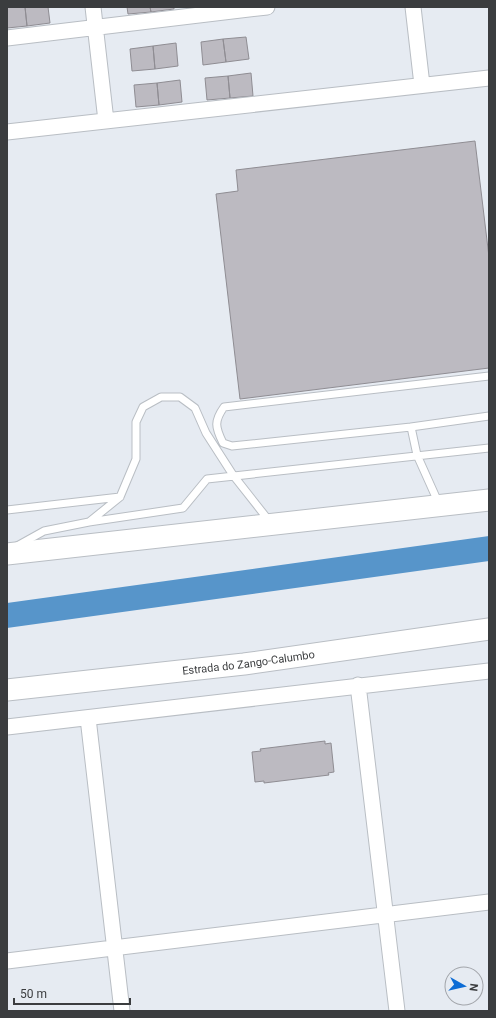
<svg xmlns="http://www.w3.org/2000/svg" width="496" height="1018" font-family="Roboto,sans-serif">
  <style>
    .water { fill: #5795ca }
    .building { fill: #bcbac1; stroke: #8f8d93 }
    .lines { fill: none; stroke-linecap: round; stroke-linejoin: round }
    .service-casing { stroke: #b9bec4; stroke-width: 9 }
    .minor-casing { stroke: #b9bec4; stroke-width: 17 }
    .secondary-casing { stroke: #b9bec4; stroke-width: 23 }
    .service { stroke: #fff; stroke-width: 7 }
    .minor { stroke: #fff; stroke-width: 15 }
    .secondary { stroke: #fff; stroke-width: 21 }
    .labels { text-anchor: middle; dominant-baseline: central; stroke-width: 3; stroke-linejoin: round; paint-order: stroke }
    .street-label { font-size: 11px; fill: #3b3d3f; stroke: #e6ebf2 }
  </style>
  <rect width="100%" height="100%" fill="#e6ebf2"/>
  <path class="water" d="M489 536V561L7 628V603Z"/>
  <path class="building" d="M7 7H25L27 26 7 28Z
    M25 7H48L50 23 27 26Z
    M127 7H150L151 12 128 14Z
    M150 7H174V9L151 12Z
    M246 37 249 59 226 62 223 39Z
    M223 39 226 62 203 65 201 42Z
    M176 43 178 66 155 69 153 46Z
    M153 46 155 69 132 71 130 49Z
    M251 73 253 96 230 98 228 76Z
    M228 76 230 98 207 100 205 78Z
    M180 80 182 102 159 105 157 83Z
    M157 83 159 105 136 107 134 85Z
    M475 141 489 257V368L240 399 216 194 238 191 236 170Z
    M325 741V744L331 743 334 772 328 773 329 775 264 783V781L255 782 252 752 261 751 260 749Z"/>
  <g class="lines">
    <g class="service-casing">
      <path id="service" d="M411 427 232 446 223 443C215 427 214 421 224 407L489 376
        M439 504 417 455 411 427 489 416
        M7 510 120 497
        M89 522 183 508 207 479 489 448
        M17 546 44 531 89 522 120 497 136 459V422L143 407 161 397H180L195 408 206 433 233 475 270 522"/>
    </g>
    <g class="minor-casing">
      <path id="minor" d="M93 7 106 121
        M413 7 422 85
        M7 38 267 7
        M7 132 489 78
        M358 685 397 1011
        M88 718 122 1011
        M7 727 489 671
        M7 961 489 902"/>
    </g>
    <g class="secondary-casing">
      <g id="secondary">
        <path d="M7 554 489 500"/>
        <path id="s1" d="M7 690 244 664 489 629"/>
      </g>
    </g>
    <use href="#service" class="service"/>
    <use href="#minor" class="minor"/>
    <use href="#secondary" class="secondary"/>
  </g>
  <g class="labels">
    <g class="street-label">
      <text stroke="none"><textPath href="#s1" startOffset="243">Estrada do Zango-Calumbo</textPath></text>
    </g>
  </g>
  <rect width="496" height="1018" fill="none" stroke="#3b3d3f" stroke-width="16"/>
  <g transform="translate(464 986) rotate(98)"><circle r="19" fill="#e6ebf2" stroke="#a2a5aa"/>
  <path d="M0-3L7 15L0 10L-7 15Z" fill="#0d6cd5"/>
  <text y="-6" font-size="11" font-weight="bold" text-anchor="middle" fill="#3b3d3f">N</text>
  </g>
  <path d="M14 998v6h116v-6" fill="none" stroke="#3b3d3f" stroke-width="2"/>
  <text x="20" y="998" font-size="12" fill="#3b3d3f" stroke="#e6ebf2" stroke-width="3" paint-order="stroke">50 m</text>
</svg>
